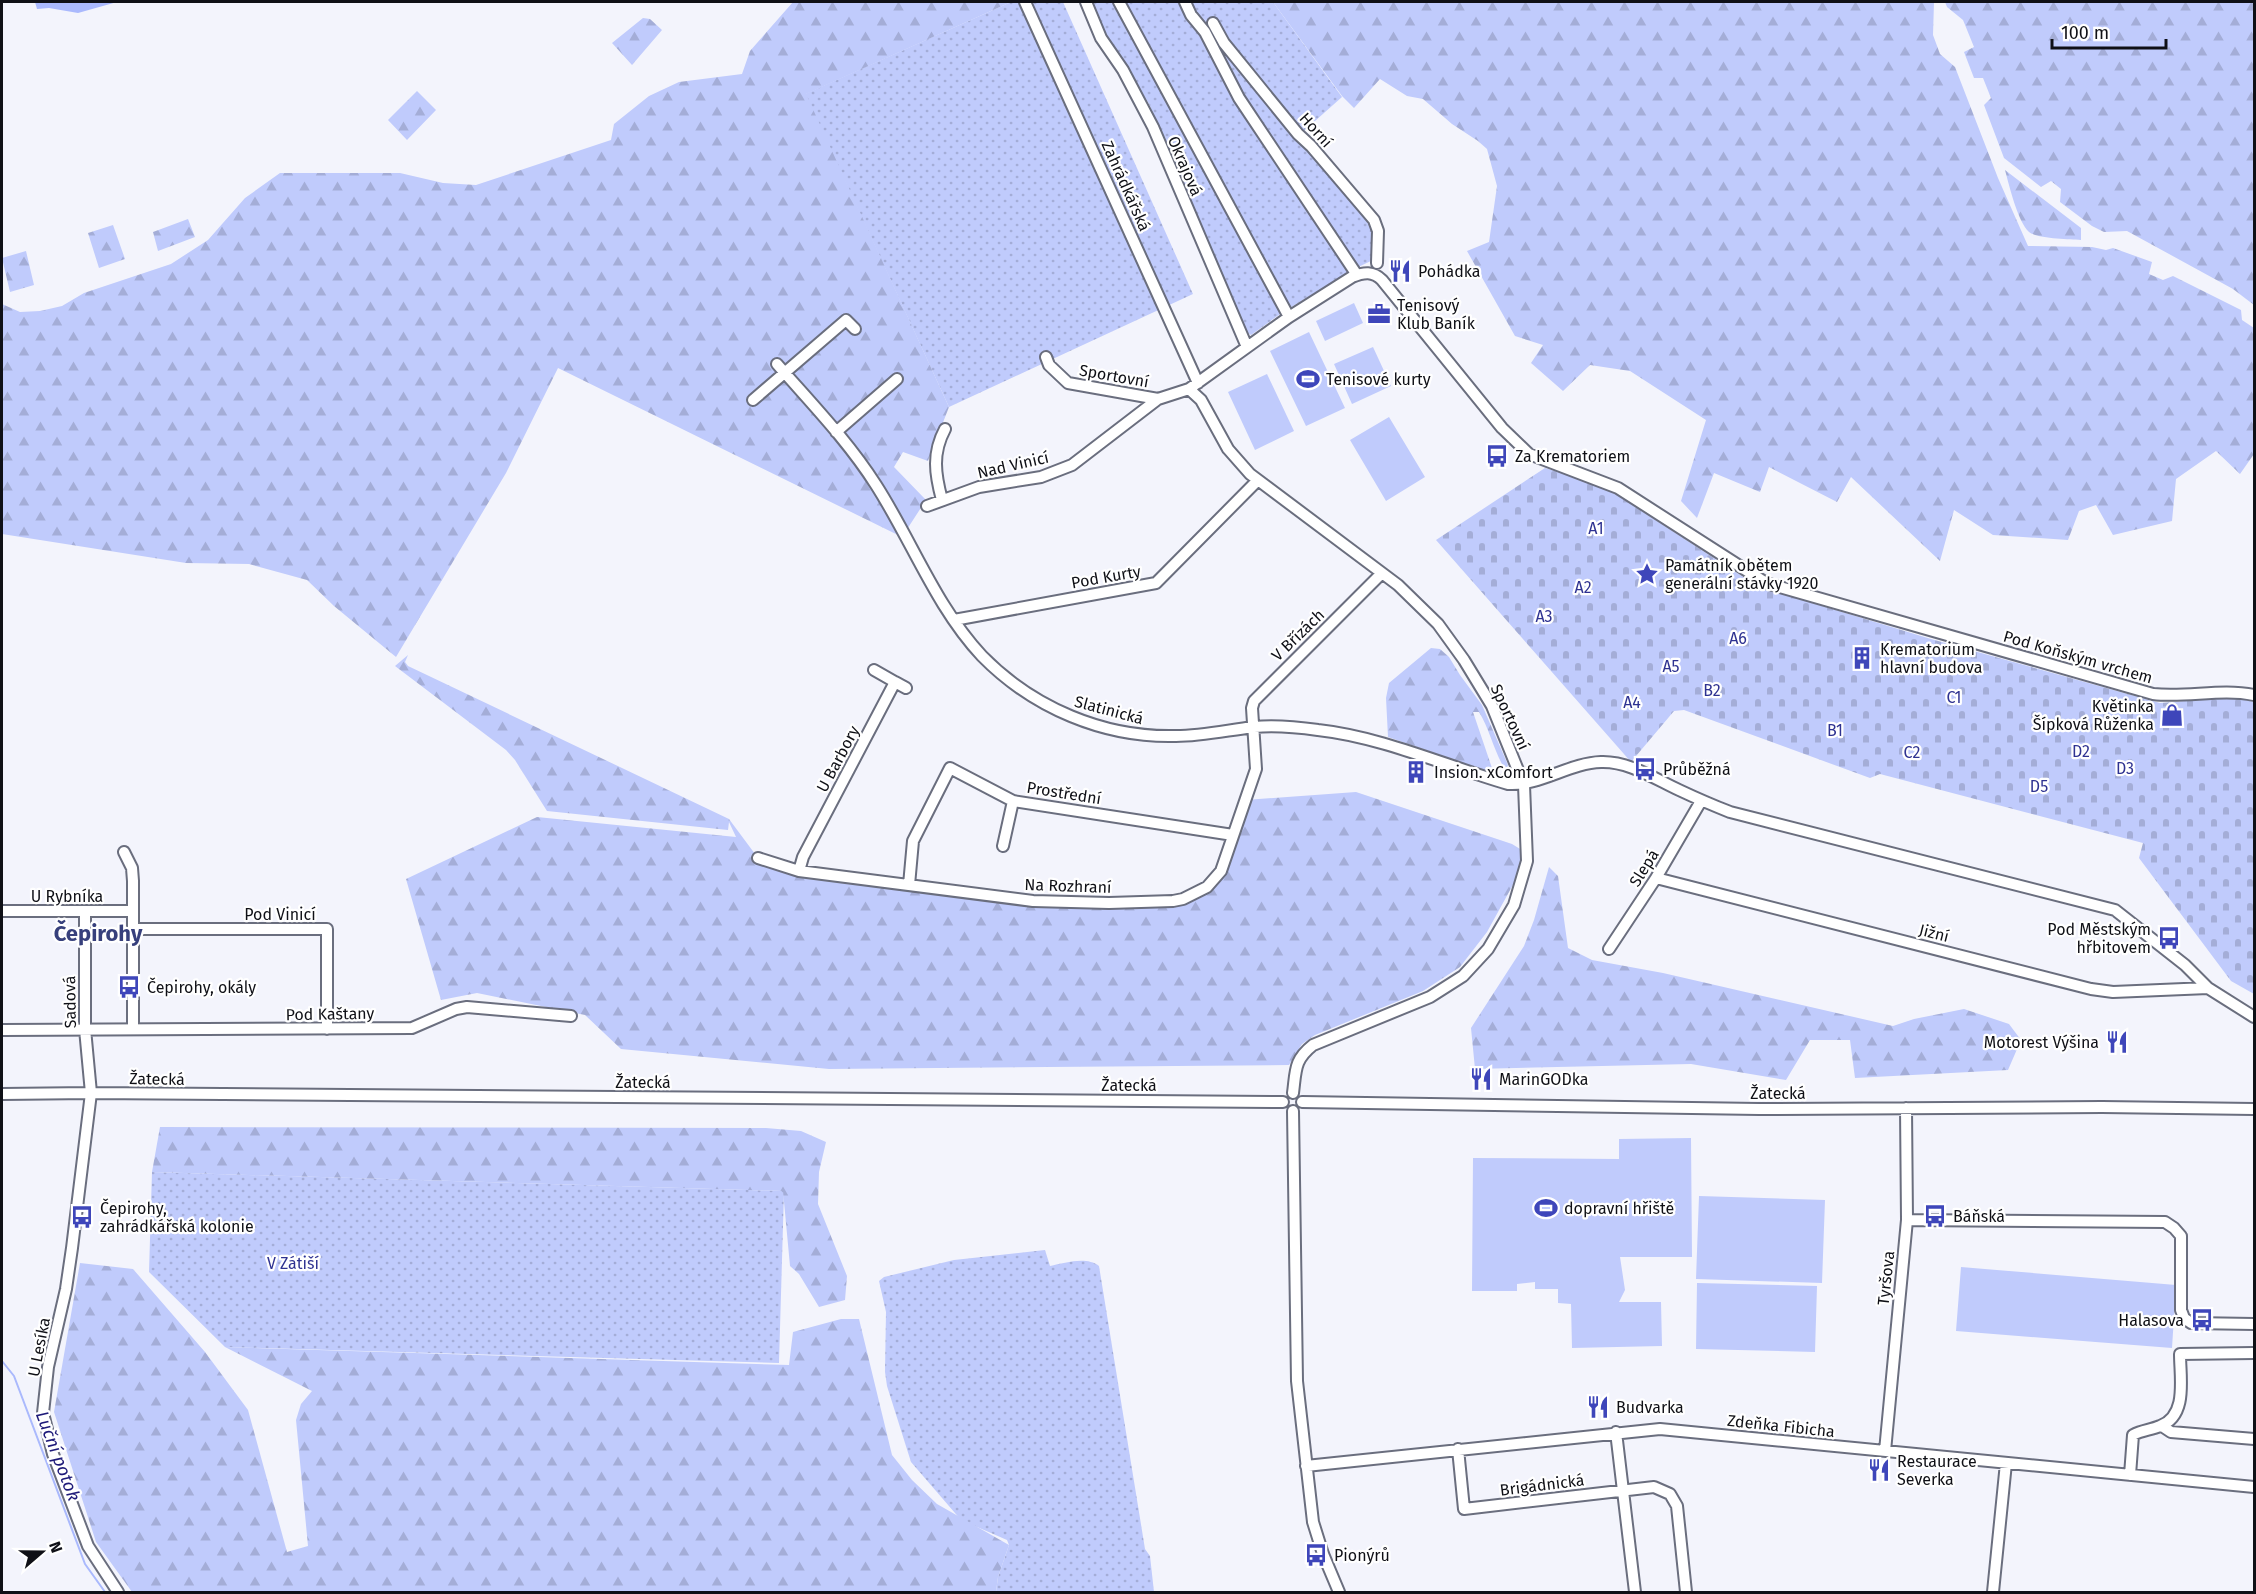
<svg xmlns="http://www.w3.org/2000/svg" width="2256" height="1594" font-family="'Fira Sans',sans-serif">
  <style>
    .grass { fill: url(#grass-dots) }
    .forest { fill: url(#forest-firs) }
    .cemetery { fill: url(#cemetery-stones) }
    .pitch { fill: #c0cbfc }
    .water { fill: #aab9fd }
    .lines { fill: none; stroke-linecap: round; stroke-linejoin: round }
    .stream { stroke: #aab9fd; stroke-width: 2 }
    .minor-casing { stroke: #6a6e7e; stroke-width: 14 }
    .minor { stroke: #fff; stroke-width: 10 }
    .labels { text-anchor: middle; dominant-baseline: central; stroke-width: 4.5; stroke-linejoin: round; paint-order: stroke }
    .street-label { font-size: 16px; fill: #0f1016; stroke: #fff }
    .poi-label { font-size: 16px; fill: #0f1016; stroke: #fff; text-anchor: start }
    .park-label { font-size: 16px; fill: #2e3291; stroke: #fff }
    .water-label { font-size: 18px; font-style: italic; fill: #1e1a79; stroke: #fff }
    .district-label { font-size: 22px; font-weight: bold; fill: #37407c; stroke: #fff }
  </style>
  <defs>
    <pattern id="grass-dots" width="8" height="8" patternUnits="userSpaceOnUse" patternTransform="scale(1.5)"><rect width="8" height="8" fill="#c0cbfc"/><path d="M2 2h.1M6 6h.1" fill="none" stroke="#a4add7" stroke-width="1.8" stroke-linecap="round"/></pattern>
    <pattern id="forest-firs" width="22" height="20" patternUnits="userSpaceOnUse" patternTransform="scale(1.5)"><rect width="22" height="20" fill="#c0cbfc"/><path d="M5 1l3.5 6h-7zM16 11l3.5 6h-7z" fill="#a4add7"/></pattern>
    <pattern id="cemetery-stones" width="16" height="16" patternUnits="userSpaceOnUse" patternTransform="scale(1.5)"><rect width="16" height="16" fill="#c0cbfc"/><path d="M2 7V4a2 2 0 0 1 4 0v3zM10 15v-3a2 2 0 0 1 4 0v3z" fill="#a4add7"/></pattern>
  </defs>
  <rect width="100%" height="100%" fill="#f3f4fc"/>
  <path class="grass" d="M1011 2H1063L1193 294 949 407 805 94Z
    M1091 2H1273L1342 97 1297 137 1371 225 1373 260 1354 269 1283 312 1251 335 1248 333 1149 104 1098 20Z
    M152 1172 784 1191 779 1363 225 1347 149 1272Z
    M1045 1250 1050 1266C1065 1263 1086 1256 1099 1266L1145 1549 1150 1556 1154 1592H996L998 1577 1009 1545 1007 1540 961 1520 911 1462 887 1386 885 1372 886 1312 879 1281 884 1277 954 1260Z"/>
  <path class="forest" d="M793 2H1011L806 94 949 407 928 461 903 452 894 467 926 500 902 537 558 368 506 473 396 657 334 606 307 580 249 564 186 563 2 534V304L20 312 40 311 62 306 84 293 171 264 208 240 245 198 280 173H400L443 183 476 185 611 140 614 124 649 96 679 82 742 74 750 51Z
    M1273 2H1934L1933 35 1940 54 1955 67 1998 178 2028 246 2092 247 2106 250 2113 248 2152 262 2149 274 2163 280 2173 276 2241 310 2242 320 2254 328V454L2240 474 2216 451 2176 479 2172 521 2113 535 2096 505 2079 511 2068 540 1993 535 1954 510 1940 561 1851 477 1837 502 1769 467 1760 492 1714 473 1697 518 1681 501 1706 420 1630 371 1590 365 1563 391 1531 363 1543 345 1515 336 1467 251 1489 242 1497 186 1487 149 1478 141 1452 124 1423 99 1407 96 1380 79 1354 108 1342 96Z
    M1945 2H2254V305L2233 289 2127 231 2104 232 2092 226 2060 202 2061 189 2051 181 2041 187 2004 158 1984 105 1991 98 1983 78H1974L1964 52 1974 47 1963 20 1947 7Z
    M643 18 650 19 662 30 632 65 612 43Z
    M417 91 436 110 407 140 388 120Z
    M2005 170 2081 228V240C2069 239 2038 239 2029 232 2018 222 2009 185 2005 170Z
    M188 219 195 237 158 251 153 232Z
    M113 225 125 259 99 268 88 233Z
    M26 251 34 285 10 292 2 258Z
    M1431 648 1440 649 1449 657 1460 675 1482 705 1508 765 1506 771C1494 752 1490 730 1479 712H1473L1494 774 1388 737 1386 698 1389 683Z
    M408 655 405 662 408 666 729 819 758 858 799 871 1033 901H1173L1204 889 1222 867 1245 800 1356 792 1512 844 1525 852 1520 872 1487 932 1460 967 1423 991 1315 1035 1302 1044 1289 1065 829 1069 621 1049 585 1015 477 993 441 1000 406 879 537 817 736 837 729 822 728 830 547 811 515 760 506 750 395 666Z
    M1549 867 1558 876 1568 948 1592 960 1663 973 1893 1026 1914 1019 1964 1009 2009 1024 2021 1040 2008 1070 1855 1078 1850 1040H1810L1786 1080 1691 1064 1475 1069 1471 1028 1524 946 1534 920Z
    M160 1127 766 1128 801 1131 826 1142 819 1172 818 1204 847 1276 845 1300 819 1307 799 1274 790 1266 783 1191 152 1172Z
    M80 1263 133 1269 205 1352 248 1410 287 1552 308 1546 296 1420 301 1404 312 1391 225 1347 789 1365 793 1332 841 1319H859L892 1455 912 1480 937 1504 1009 1545 998 1577 996 1592H132L96 1542 54 1412Z"/>
  <path class="cemetery" d="M1545 468 1600 484 1757 586 1931 639 2160 703 2234 697 2254 702V994L2231 981 2139 858 2143 843 1880 774 1870 778 1684 710 1674 711 1631 762 1436 540Z"/>
  <path class="pitch" d="M1354 303 1363 323 1325 341 1316 321Z
    M1309 332 1345 408 1306 426 1270 351Z
    M1373 347 1391 386 1352 404 1334 364Z
    M1267 374 1294 431 1255 450 1228 392Z
    M1389 417 1425 477 1386 501 1350 440Z
    M1691 1138 1692 1257H1620L1625 1290 1619 1302H1661L1662 1346 1572 1348 1571 1304 1558 1303V1289H1535V1282L1517 1284V1291H1472L1473 1158 1619 1159V1139Z
    M1699 1196 1825 1200 1822 1283 1696 1279Z
    M1961 1267 2176 1285 2172 1348 1956 1331Z
    M1697 1283 1817 1286 1815 1352 1696 1349Z"/>
  <path class="water" d="M35 2H117L78 13 49 8 37 9Z"/>
  <g class="lines">
    <path class="stream" d="M2 1361 14 1376 85 1564 105 1592"/>
    <g class="minor-casing">
      <path id="minor" d="M1025 2 1198 383
        M1086 2 1101 38 1123 70 1153 127 1247 347
        M1119 2 1289 317
        M1185 2 1191 15 1205 32 1239 98 1357 275
        M1213 23 1224 43 1298 134 1311 146 1374 220 1378 231 1377 263
        M1046 357 1049 365 1068 383 1158 399 1189 389 1289 317 1352 277C1364 272 1373 271 1382 280L1502 428 1529 454 1618 488 1766 583 2153 694C2187 698 2221 688 2254 695
        M777 364C811 403 848 441 876 485 912 541 936 607 982 656 1033 708 1104 738 1176 736 1203 736 1228 730 1254 727 1275 725 1297 727 1318 730 1382 737 1446 766 1508 784 1540 786 1569 763 1601 762 1629 761 1655 779 1679 790 1696 798 1712 805 1730 812L2115 910 2185 965 2208 988 2254 1017
        M1189 389 1201 400 1228 449 1250 474 1398 585 1438 624 1464 660 1492 706 1524 785 1527 861 1514 905 1488 949 1463 976 1430 997 1313 1045C1294 1060 1296 1070 1293 1093
        M753 400 846 320 855 329
        M836 432 897 379
        M942 500C935 474 932 453 945 429
        M927 506 979 487 1041 477 1072 465 1158 399
        M954 620 1156 583 1258 480
        M895 682 906 688
        M1003 846 1013 801
        M124 852 132 868 133 881V1029
        M758 858 799 871 1033 901 1109 903 1173 901 1183 899 1207 887 1221 871 1256 769 1252 708 1254 701 1382 573
        M799 871 803 857 895 682 874 670
        M1656 878 2091 989 2113 992 2208 988
        M909 885 913 841 950 768 1013 801 1233 835
        M2 911H133
        M85 911V1029L91 1093 72 1248 66 1289 48 1367 43 1413 53 1454 88 1546 118 1592
        M133 929H327V1029
        M1609 949 1656 878 1701 801
        M2 1030 412 1028 456 1009 467 1007 571 1016
        M2 1094 91 1093 1283 1102
        M1302 1102 1759 1109 2102 1107 2254 1109
        M1293 1111 1297 1381 1313 1522 1323 1554 1339 1592
        M1907 1220 2165 1222 2174 1228 2181 1236V1310L2184 1318 2191 1323 2254 1324
        M2162 1426 2171 1432 2254 1439
        M1616 1432 1635 1592
        M1458 1449 1464 1509 1654 1487 1670 1494 1677 1506 1686 1592
        M1885 1451 1907 1220 1906 1108
        M1306 1466 1660 1429 2254 1487
        M2130 1475 2133 1435C2142 1430 2151 1430 2160 1426 2188 1416 2180 1378 2180 1354L2254 1353
        M1993 1592 2006 1463"/>
    </g>
    <use href="#minor" class="minor"/>
  </g>
  <defs>
    <g id="restaurant-bare" transform="scale(1.8)"><path d="M-5-6h1v4h1v-4h1v4h1v-4h1v5L-1.5 .5V6h-2V.5L-5-1ZM5-6V6H3V1.5H1.5Q1.5-4 5-6Z" fill="#3e46ba" stroke="#fff" stroke-width="2.5" paint-order="stroke"/></g>
    <g id="office-bare" transform="scale(1.8)"><path d="M-6-3h4V-5.5h4V-3h4V5H-6ZM-1-4.5V-3h2v-1.5ZM-6 0V1H6V0Z" fill="#3e46ba" stroke="#fff" stroke-width="2.5" paint-order="stroke"/></g>
    <g id="stadium-bare" transform="scale(1.8)"><path d="M0-5a6.5 5 0 1 0 0 10a6.5 5 0 1 0 0-10ZM-3.5-1.8h7v3.6h-7Z" fill="#3e46ba" stroke="#fff" stroke-width="2.5" paint-order="stroke"/></g>
    <g id="bus-bare" transform="scale(1.8)"><path d="M-5-6H5V4H4V6H2V4H-2V6H-4V4H-5ZM-3.5-4V0h7V-4ZM-3.5 1.2v1.5H-2V1.2ZM2 1.2v1.5H3.5V1.2Z" fill="#3e46ba" stroke="#fff" stroke-width="2.5" paint-order="stroke"/></g>
    <g id="sight-bare" transform="scale(1.8)"><path d="M0-6L1.8-2.2L6-1.7L2.9 1.2L3.7 5.4L0 3.3L-3.7 5.4L-2.9 1.2L-6-1.7L-1.8-2.2Z" fill="#3e46ba" stroke="#fff" stroke-width="2.5" paint-order="stroke"/></g>
    <g id="building-bare" transform="scale(1.8)"><path d="M-4-6H4V6H1V3H-1V6H-4ZM-2.5-4.3h1.7v1.8h-1.7ZM.8-4.3h1.7v1.8H.8ZM-2.5-1h1.7V.8h-1.7ZM.8-1h1.7V.8H.8Z" fill="#3e46ba" stroke="#fff" stroke-width="2.5" paint-order="stroke"/></g>
    <g id="shop-bare" transform="scale(1.8)"><path d="M-5-2.5h2.3a2.7 3.5 0 0 1 5.4 0H5L5.5 6h-11ZM-1.5-2.5h3a1.5 2.3 0 0 0-3 0Z" fill="#3e46ba" stroke="#fff" stroke-width="2.5" paint-order="stroke"/></g>
  </defs>
  <g fill-rule="evenodd">
    <use href="#restaurant-bare" x="1400" y="271"/>
    <use href="#office-bare" x="1379" y="314"/>
    <use href="#stadium-bare" x="1308" y="379"/>
    <use href="#bus-bare" x="1497" y="456"/>
    <use href="#sight-bare" x="1647" y="574"/>
    <use href="#building-bare" x="1862" y="658"/>
    <use href="#shop-bare" x="2172" y="715"/>
    <use href="#bus-bare" x="1645" y="769"/>
    <use href="#building-bare" x="1416" y="772"/>
    <use href="#bus-bare" x="2169" y="938"/>
    <use href="#bus-bare" x="129" y="987"/>
    <use href="#restaurant-bare" x="2117" y="1042"/>
    <use href="#restaurant-bare" x="1481" y="1079"/>
    <use href="#stadium-bare" x="1546" y="1208"/>
    <use href="#bus-bare" x="1935" y="1216"/>
    <use href="#bus-bare" x="82" y="1217"/>
    <use href="#bus-bare" x="2202" y="1320"/>
    <use href="#restaurant-bare" x="1598" y="1407"/>
    <use href="#restaurant-bare" x="1879" y="1470"/>
    <use href="#bus-bare" x="1316" y="1555"/>
  </g>
  <g class="labels">
    <g class="street-label">
      <text transform="translate(1316 130) rotate(48)">Horní</text>
      <text transform="translate(1185 166) rotate(67)">Okrajová</text>
      <text transform="translate(1126 186) rotate(66)">Zahrádkářská</text>
      <text transform="translate(1114 376) rotate(10)">Sportovní</text>
      <text transform="translate(1013 465) rotate(-13)">Nad Vinicí</text>
      <text transform="translate(1106 577) rotate(-10)">Pod Kurty</text>
      <text transform="translate(1298 635) rotate(-44)">V Břízách</text>
      <text transform="translate(2078 657) rotate(16)">Pod Koňským vrchem</text>
      <text transform="translate(1109 710) rotate(15)">Slatinická</text>
      <text transform="translate(1510 717) rotate(65)">Sportovní</text>
      <text transform="translate(838 759) rotate(-62)">U Barbory</text>
      <text transform="translate(1064 793) rotate(9)">Prostřední</text>
      <text transform="translate(1644 868) rotate(-58)">Slepá</text>
      <text transform="translate(1068 886) rotate(2)">Na Rozhraní</text>
      <text x="67" y="896">U Rybníka</text>
      <text x="280" y="914">Pod Vinicí</text>
      <text transform="translate(1934 933) rotate(14)">Jižní</text>
      <text transform="translate(70 1002) rotate(-91)">Sadová</text>
      <text transform="translate(330 1014) rotate(-1)">Pod Kaštany</text>
      <text transform="translate(157 1079) rotate(1)">Žatecká</text>
      <text x="643" y="1082">Žatecká</text>
      <text x="1129" y="1085">Žatecká</text>
      <text x="1778" y="1093">Žatecká</text>
      <text transform="translate(1886 1278) rotate(-84)">Tyršova</text>
      <text transform="translate(39 1347) rotate(-79)">U Lesíka</text>
      <text transform="translate(1781 1426) rotate(6)">Zdeňka Fibicha</text>
      <text transform="translate(1542 1485) rotate(-7)">Brigádnická</text>
    </g>
    <g class="poi-label">
      <text x="1418" y="271">Pohádka</text>
      <text x="1397" y="305">Tenisový<tspan x="1397" dy="18">Klub Baník</tspan></text>
      <text x="1326" y="379">Tenisové kurty</text>
      <text x="1515" y="456">Za Krematoriem</text>
      <text x="1665" y="565">Památník obětem<tspan x="1665" dy="18">generální stávky 1920</tspan></text>
      <text x="1880" y="649">Krematorium<tspan x="1880" dy="18">hlavní budova</tspan></text>
      <text x="2154" y="706" text-anchor="end">Květinka<tspan x="2154" dy="18">Šípková Růženka</tspan></text>
      <text x="1663" y="769">Průběžná</text>
      <text x="1434" y="772">Insion. xComfort</text>
      <text x="2151" y="929" text-anchor="end">Pod Městským<tspan x="2151" dy="18">hřbitovem</tspan></text>
      <text x="147" y="987">Čepirohy, okály</text>
      <text x="2099" y="1042" text-anchor="end">Motorest Výšina</text>
      <text x="1499" y="1079">MarinGODka</text>
      <text x="100" y="1208">Čepirohy,<tspan x="100" dy="18">zahrádkářská kolonie</tspan></text>
      <text x="1564" y="1208">dopravní hřiště</text>
      <text x="1953" y="1216">Báňská</text>
      <text x="2184" y="1320" text-anchor="end">Halasova</text>
      <text x="1616" y="1407">Budvarka</text>
      <text x="1897" y="1461">Restaurace<tspan x="1897" dy="18">Severka</tspan></text>
      <text x="1334" y="1555">Pionýrů</text>
    </g>
    <g class="park-label">
      <text x="1596" y="528">A1</text>
      <text x="1583" y="587">A2</text>
      <text x="1544" y="616">A3</text>
      <text x="1738" y="638">A6</text>
      <text x="1671" y="666">A5</text>
      <text x="1712" y="690">B2</text>
      <text x="1954" y="697">C1</text>
      <text x="1632" y="702">A4</text>
      <text x="1835" y="730">B1</text>
      <text x="2081" y="751">D2</text>
      <text x="1912" y="752">C2</text>
      <text x="2125" y="768">D3</text>
      <text x="2039" y="786">D5</text>
      <text x="293" y="1263">V Zátiší</text>
    </g>
    <g class="water-label">
      <text transform="translate(58 1456) rotate(69)">Luční potok</text>
    </g>
    <g class="district-label">
      <text x="98" y="933">Čepirohy</text>
    </g>
  </g>
  <rect width="2256" height="1594" fill="none" stroke="#0f1016" stroke-width="6"/>
  <g transform="translate(42 1552) rotate(70)" stroke="#ffffff" stroke-width="4.5" paint-order="stroke">
  <path d="M0-4.5L10 22L0 15L-10 22Z" fill="#0f1016"/>
  <text y="-9" font-size="16" font-weight="bold" text-anchor="middle" fill="#0f1016">N</text>
  </g>
  <path d="M2052 39v9h114v-9" fill="none" stroke="#0f1016" stroke-width="3"/>
  <text x="2061" y="39" font-size="18" fill="#0f1016" stroke="#ffffff" stroke-width="4.5" paint-order="stroke">100 m</text>
</svg>
